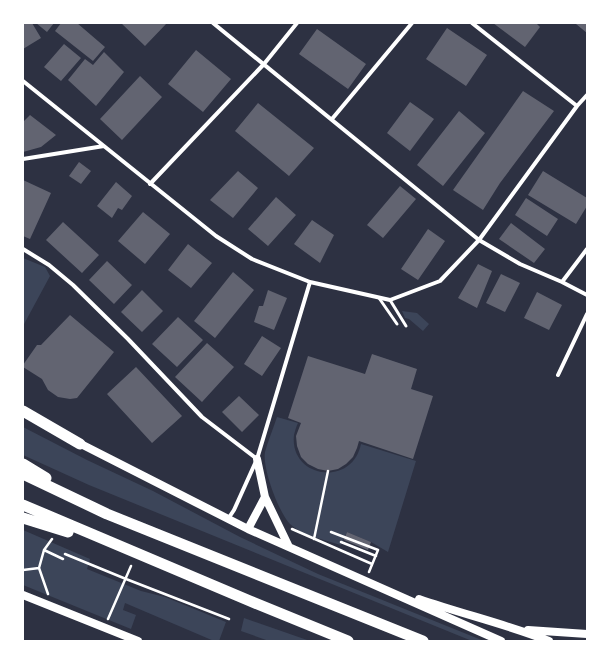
<svg xmlns="http://www.w3.org/2000/svg" width="610" height="664" font-family="Manrope,sans-serif">
  <style>
    .green { fill: #3c4559 }
    .building { fill: #626471 }
    .lines { fill: none; stroke-linecap: round; stroke-linejoin: round }
    .path { stroke: #fff; stroke-width: 2.5 }
    .service { stroke: #fff; stroke-width: 3 }
    .minor { stroke: #fff; stroke-width: 4 }
    .secondary { stroke: #fff; stroke-width: 8 }
    .trunk { stroke: #fff; stroke-width: 11 }
  </style>
  <rect width="100%" height="100%" fill="#2d3142"/>
  <path class="green" d="M23 258 45 267 50 276 23 326Z
    M402 311 417 313 429 324 423 331 409 319 405 318Z
    M277 417 298 423C296 427 295 431 294 435 289 478 352 488 361 444L416 461 388 552 371 542 347 532 341 545C325 540 303 536 290 524 279 513 262 468 265 452 268 441 273 429 277 417Z
    M23 427 87 460 153 491 240 537 318 574 484 641H472L89 485 23 455Z
    M23 530 90 559 87 569 141 591 165 597 226 622 219 641H214L125 603 123 610 136 615 131 629 23 585Z
    M244 618 310 641H269L241 631Z"/>
  <path class="building" d="M23 23H32L41 38 23 49Z
    M36 23H54L47 32Z
    M61 23H77L105 47 93 61 55 31Z
    M121 23H167L145 46Z
    M493 23H536L540 27 525 47Z
    M577 23H587V33L576 24Z
    M447 28 487 55 466 86 426 59Z
    M317 29 366 64 348 89 299 54Z
    M64 44 81 58 61 81 44 67Z
    M196 50 231 79 203 112 168 84Z
    M104 52 124 72 96 106 68 80 85 59 93 65Z
    M140 76 162 97 122 140 100 119Z
    M523 91 554 111 500 183 483 210 453 190Z
    M410 102 434 119 410 151 387 133Z
    M258 103 314 148 289 176 235 131Z
    M459 111 485 133 443 186 417 165Z
    M30 115 56 135 41 147 23 152V122Z
    M79 162 91 171 81 184 69 176Z
    M238 171 258 188 233 218 210 200Z
    M543 171 587 198V206L576 224 528 195Z
    M23 180 51 193 30 239 23 236Z
    M116 182 132 196 122 210 118 208 112 218 97 206Z
    M400 186 416 199 383 238 367 225Z
    M276 197 296 215 268 246 248 229Z
    M526 198 558 219 547 236 515 215Z
    M143 212 170 234 145 264 118 241Z
    M312 220 334 235 320 263 294 244Z
    M63 222 99 255 82 273 46 240Z
    M511 223 545 249 534 263 499 239Z
    M428 229 445 241 418 280 401 269Z
    M188 244 212 263 191 288 168 270Z
    M107 261 132 285 114 304 89 280Z
    M478 264 492 271 477 308 458 298Z
    M233 272 254 290 215 338 194 321Z
    M501 274 520 283 505 312 486 303Z
    M142 290 163 311 142 332 121 312Z
    M268 290 287 298 274 330 254 322 259 306H263Z
    M537 292 562 305 549 330 524 318Z
    M70 315 114 352 77 398 70 399 58 397 48 390 42 379 23 367V365L37 345H41Z
    M178 317 203 340 177 367 152 344Z
    M262 336 281 348 262 376 244 364Z
    M207 343 234 367 202 402 175 377Z
    M372 354 417 369 411 389 433 396 413 459 359 441 357 448 353 457 346 464 338 469 328 471 318 469 308 464 301 457 297 446 296 436 301 423 288 418 308 356 365 374Z
    M136 367 182 416 152 443 107 394Z
    M239 396 259 415 242 432 222 412Z
    M347 532 371 542 368 550 344 540Z"/>
  <g class="lines">
    <path class="path" d="M292 529 372 564
      M331 532 378 550 369 572
      M52 539 44 550 63 559
      M314 539 328 471
      M341 542 376 556
      M44 550 39 568 48 594
      M65 554 126 579 229 619
      M23 570 39 568
      M108 619 131 566"/>
    <path class="service" d="M379 298 397 324
      M390 300 406 326"/>
    <path class="minor" d="M213 23 479 240 520 264 562 282 587 295
      M472 23 577 106
      M23 81 216 236 252 259 310 282 390 300 440 281 479 240 577 106 587 95
      M332 119 412 23
      M23 159 104 146
      M150 184 264 64 297 23
      M23 249 49 265 73 285 128 339 202 417 257 459
      M562 282 587 249
      M558 375 587 314
      M228 519 234 510 257 459 310 282"/>
    <path class="secondary" d="M77 442 248 529 501 641
      M257 459 265 497 289 547
      M248 529 265 497
      M23 595 138 641
      M419 599C462 614 506 624 549 641
      M528 630 587 634"/>
    <path class="trunk" d="M23 411 80 444
      M23 464 46 478
      M23 474 107 514 423 641
      M23 505 250 601 348 641
      M23 518 68 532"/>
  </g>
  <rect width="610" height="664" fill="none" stroke="#ffffff" stroke-width="48"/>
</svg>
